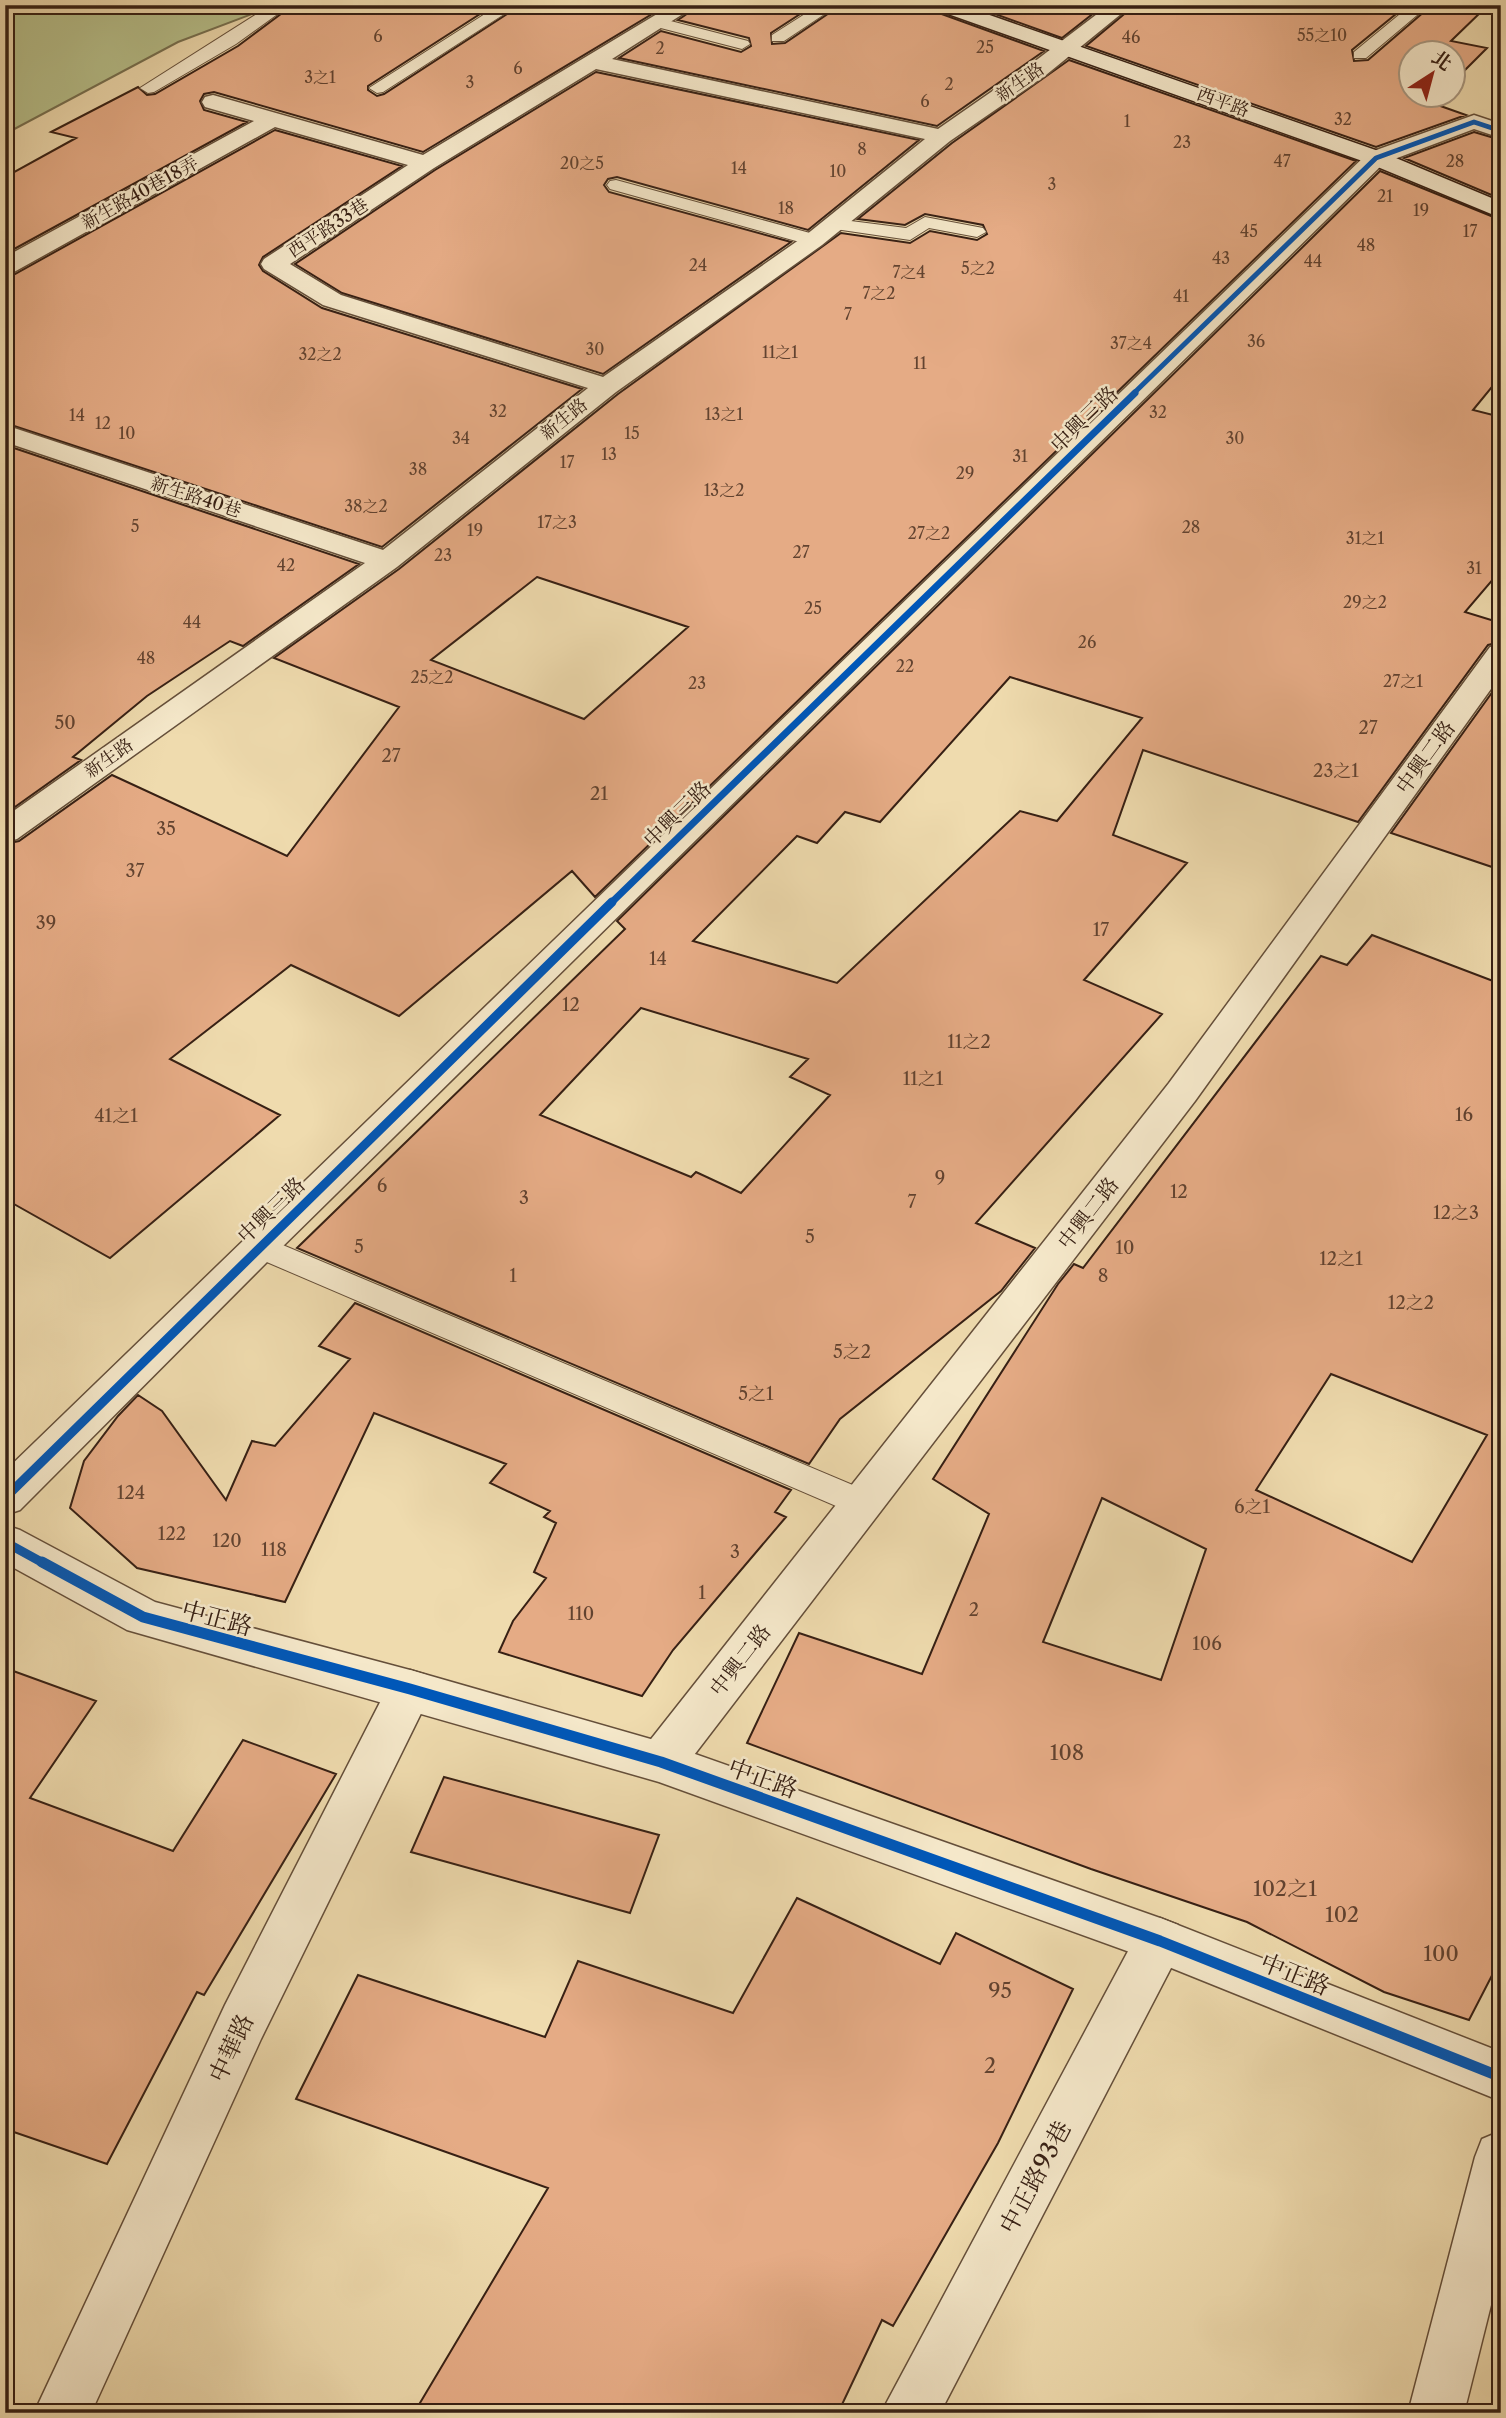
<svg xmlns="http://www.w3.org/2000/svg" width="1506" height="2418" font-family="'Libre Caslon Text','Noto Serif TC',serif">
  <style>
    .green { fill: #b7c08b; stroke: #777050; stroke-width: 2 }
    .building { fill: #e5ab85; stroke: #372014; stroke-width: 2; fill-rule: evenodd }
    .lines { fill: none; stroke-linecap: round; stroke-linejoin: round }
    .service-casing { stroke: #654f3a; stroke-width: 2 }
    .minor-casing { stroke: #654f3a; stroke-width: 3 }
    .tertiary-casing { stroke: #654f3a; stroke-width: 3 }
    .secondary-casing { stroke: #372014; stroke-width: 3 }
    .service { fill: #f5e8ca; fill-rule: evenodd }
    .minor { fill: #f5e8ca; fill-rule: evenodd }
    .tertiary { fill: #f5e8ca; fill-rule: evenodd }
    .secondary { fill: #f5e8ca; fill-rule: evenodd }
    .cycleway-far3-casing { stroke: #f5e8ca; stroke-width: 8 }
    .cycleway-far2-casing { stroke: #f5e8ca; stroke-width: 10 }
    .cycleway-far1-casing { stroke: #f5e8ca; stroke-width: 13 }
    .cycleway-casing { stroke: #f5e8ca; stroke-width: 16 }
    .cycleway-far3 { stroke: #0057b8; stroke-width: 5 }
    .cycleway-far2 { stroke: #0057b8; stroke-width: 7 }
    .cycleway-far1 { stroke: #0057b8; stroke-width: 9 }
    .cycleway { stroke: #0057b8; stroke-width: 11 }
    .labels { text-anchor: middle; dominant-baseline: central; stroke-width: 5; stroke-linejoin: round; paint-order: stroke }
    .far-number-label { font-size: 16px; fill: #624330 }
    .far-street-label { font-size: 18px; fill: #372014; stroke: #f5e8ca }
    .number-label { font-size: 18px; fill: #624330 }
    .street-label { font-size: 21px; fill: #372014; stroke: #f5e8ca }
    .near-number-label { font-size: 21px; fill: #624330 }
    .near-street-label { font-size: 24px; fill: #372014; stroke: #f5e8ca }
  </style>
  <rect width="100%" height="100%" fill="#efdbae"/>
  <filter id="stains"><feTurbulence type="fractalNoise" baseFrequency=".00286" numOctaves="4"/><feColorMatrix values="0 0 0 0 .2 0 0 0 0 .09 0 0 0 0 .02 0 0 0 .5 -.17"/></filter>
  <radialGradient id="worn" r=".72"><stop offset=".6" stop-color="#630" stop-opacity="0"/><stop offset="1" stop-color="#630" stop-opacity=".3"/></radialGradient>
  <path class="green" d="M5 5H276L178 42 5 134Z"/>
  <path class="building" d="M293 5H494L368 86V90L377 96 384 94 521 5H667L423 152 214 92 204 94 200 101 204 110 247 122 5 254V177L76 138 51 132 138 87 147 95 155 94 238 46Z
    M700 5H814L771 33 772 44 785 43 841 5H929L933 11 1044 51 937 126 619 58 661 31 741 52 751 46 749 38 678 20Z
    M970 5H1104L1062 38Z
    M1135 5H1407L1352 50 1354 61 1368 60 1432 5H1482L1484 9 1451 41 1487 48 1453 82V52H1411V94H1441L1432 103 1466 115 1376 147 1086 46Z
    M1069 60 1356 161 595 897 572 871 399 1016 291 965 170 1059 280 1115 110 1258 5 1199V844L19 841 112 775 287 856 399 707 274 658 399 569 618 394 841 233 910 243 930 231 977 240 987 234 983 225 925 214 905 225 858 219 952 143ZM537 577 688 627 584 719 431 660Z
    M596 72 919 140 808 230 617 177 608 179 604 185 609 192 791 242 603 374 342 293 295 264 435 170Z
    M275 130 402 166 263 257 259 265 263 271 322 308 582 389 382 547 5 423V276L15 274Z
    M1474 132 1501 140V199L1404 158Z
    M1380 171 1501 220V376L1473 410 1501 417V570L1465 612 1501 623V642L1488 645 1358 822 1143 750 1113 835 1187 863 1084 980 1162 1014 976 1223 1035 1248 1001 1291 840 1419 809 1464 297 1248 625 929 617 921ZM1010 677 1142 718 1057 821 1020 811 837 983 693 941 797 836 817 843 845 812 880 822ZM641 1008 808 1059 790 1077 830 1095 741 1193 696 1172 691 1177 540 1115Z
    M5 445 359 564 243 646 230 641 147 696 73 757 81 760 5 814Z
    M1501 680V870L1391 833Z
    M1372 935 1501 984V1958L1469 2020 1384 1992 1247 1922 1091 1869 747 1743 799 1633 922 1674 989 1514 933 1479 1058 1284 1074 1264 1083 1268 1321 956 1347 965ZM1331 1374 1487 1435 1412 1562 1256 1490ZM1102 1498 1206 1549 1161 1680 1043 1642Z
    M355 1303 791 1490 775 1512 786 1517 673 1650 642 1696 499 1652 513 1621 546 1578 534 1572 556 1523 544 1517 550 1511 490 1483 506 1464 374 1413 285 1602 137 1568 70 1508 84 1461 118 1416 138 1395 162 1411 226 1500 252 1441 275 1446 350 1359 319 1346Z
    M5 1668 96 1701 30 1798 173 1851 243 1740 336 1774 204 1995 197 1992 107 2164 5 2129Z
    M444 1777 659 1835 630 1913 411 1852Z
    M797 1898 940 1964 956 1933 1073 1989 998 2143 893 2326 882 2320 838 2413H414L548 2188 296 2099 358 1975 545 2037 578 1961 733 2013Z"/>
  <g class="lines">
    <g class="service-casing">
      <path id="service" d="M271 5H290L236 44 154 92 148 93 140 88Z
        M499 5H518L383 92 377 93 369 88Z
        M819 5H838L784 41H772V35Z
        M1411 5H1429L1366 58H1354V52Z
        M659 18 748 41 750 44 742 49 653 26 651 23Z
        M616 180 821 236 823 240 814 246 610 189 607 185 610 181Z
        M925 217 983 228 986 232 977 237 929 228 910 240 835 229 826 224 835 219 906 228Z
        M259 1235 874 1494 879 1503 874 1512 862 1516 850 1512 248 1254 244 1246 248 1238Z"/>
    </g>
    <g class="minor-casing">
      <path id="minor" d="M672 5H697L612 59 938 129 1030 65 1109 5H1132L1046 75 950 141 822 245 616 392 397 567 17 839 5 842V817L365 563 5 442V425L383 550 588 388 323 305 264 269 261 264 264 259 408 165 275 127 14 272 5 274V257L254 121 205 107 202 102 205 97 213 95 423 155ZM596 69 925 139 806 235 603 377 341 295 290 264 434 168Z
        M1484 5H1501V13L1487 9Z
        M1474 115 1501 124V138L1474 129 1384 163 273 1256 20 1510 5 1515V1471L1368 153Z
        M1501 644V675L1195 1101 678 1776 661 1782 644 1776 638 1762 644 1748 1169 1083 1490 647Z
        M410 1670 426 1675 433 1689 261 2039 91 2413H34L225 2005 394 1675Z
        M1160 1918 1178 1925 1185 1941 940 2413H881L1142 1925Z
        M1501 2131V2265L1464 2413H1408L1475 2157 1482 2139Z"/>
    </g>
    <g class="tertiary-casing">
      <path id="tertiary" d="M5 1525 20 1530 155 1602 410 1670 661 1742 1160 1918 1501 2052V2101L1149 1959 659 1782 127 1630 5 1563Z"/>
    </g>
    <g class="secondary-casing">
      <path id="secondary" d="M931 5H961L1384 153 1501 202V218L1368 163 934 9Z"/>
    </g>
    <use href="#service" class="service"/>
    <use href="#minor" class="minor"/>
    <use href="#tertiary" class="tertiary"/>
    <use href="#secondary" class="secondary"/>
    <g class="cycleway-far3-casing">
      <path id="cycleway-far3" d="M1133 394 1376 158 1474 122 1501 131"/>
    </g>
    <g class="cycleway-far2-casing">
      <path id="cycleway-far2" d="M610 904 1135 393"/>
    </g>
    <g class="cycleway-far1-casing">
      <path id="cycleway-far1" d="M5 1498 612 902
        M5 1542 45 1564"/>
    </g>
    <g class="cycleway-casing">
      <path id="cycleway" d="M42 1562 143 1617 410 1689 661 1762 1160 1941 1501 2077"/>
    </g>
    <use href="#cycleway-far3" class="cycleway-far3"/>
    <use href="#cycleway-far2" class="cycleway-far2"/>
    <use href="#cycleway-far1" class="cycleway-far1"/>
    <use href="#cycleway" class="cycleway"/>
  </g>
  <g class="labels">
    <g class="far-number-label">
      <text x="1322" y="35">55之10</text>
      <text x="378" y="36">6</text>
      <text x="1131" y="37">46</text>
      <text x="985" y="47">25</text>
      <text x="660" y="48">2</text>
      <text x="518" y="68">6</text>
      <text x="320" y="77">3之1</text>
      <text x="470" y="82">3</text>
      <text x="949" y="84">2</text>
      <text x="925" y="101">6</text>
      <text x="1343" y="119">32</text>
      <text x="1127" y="121">1</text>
      <text x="1182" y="142">23</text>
      <text x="862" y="149">8</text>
      <text x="1282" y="161">47</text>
      <text x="1455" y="161">28</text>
      <text x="582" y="163">20之5</text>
      <text x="739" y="168">14</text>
      <text x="838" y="171">10</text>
      <text x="1052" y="184">3</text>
      <text x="1385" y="196">21</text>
      <text x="786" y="208">18</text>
      <text x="1421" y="210">19</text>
      <text x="1249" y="231">45</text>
      <text x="1470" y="231">17</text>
      <text x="1366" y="245">48</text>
      <text x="1221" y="258">43</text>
      <text x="1313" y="261">44</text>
      <text x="698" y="265">24</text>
      <text x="978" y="268">5之2</text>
      <text x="909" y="272">7之4</text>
      <text x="879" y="293">7之2</text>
      <text x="1181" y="296">41</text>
      <text x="848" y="314">7</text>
      <text x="1256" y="341">36</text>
      <text x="1131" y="343">37之4</text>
      <text x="595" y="349">30</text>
      <text x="780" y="352">11之1</text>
      <text x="320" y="354">32之2</text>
      <text x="920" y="363">11</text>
      <text x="498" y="411">32</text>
      <text x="1158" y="412">32</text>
      <text x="724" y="414">13之1</text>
      <text x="77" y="415">14</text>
      <text x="103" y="423">12</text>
      <text x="127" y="433">10</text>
      <text x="632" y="433">15</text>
      <text x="461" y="438">34</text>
      <text x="1235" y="438">30</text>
      <text x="609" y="454">13</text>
      <text x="1020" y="456">31</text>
      <text x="567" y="462">17</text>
      <text x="418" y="469">38</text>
      <text x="965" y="473">29</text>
      <text x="724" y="490">13之2</text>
      <text x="366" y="506">38之2</text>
      <text x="557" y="522">17之3</text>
      <text x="135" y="526">5</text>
      <text x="1191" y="527">28</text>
      <text x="475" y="530">19</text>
      <text x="929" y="533">27之2</text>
      <text x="1365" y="538">31之1</text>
      <text x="801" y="552">27</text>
      <text x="443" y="555">23</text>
      <text x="286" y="565">42</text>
      <text x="1474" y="568">31</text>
      <text x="1365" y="602">29之2</text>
      <text x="813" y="608">25</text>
      <text x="192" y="622">44</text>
      <text x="1087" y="642">26</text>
      <text x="146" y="658">48</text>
      <text x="905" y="666">22</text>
      <text x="432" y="677">25之2</text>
      <text x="1403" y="681">27之1</text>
      <text x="697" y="683">23</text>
    </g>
    <g class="far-street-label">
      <text transform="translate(1020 82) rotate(-35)">新生路</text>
      <text transform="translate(1223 102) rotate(20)">西平路</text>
      <text transform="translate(140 193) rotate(-29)">新生路40巷18弄</text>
      <text transform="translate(328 228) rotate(-33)">西平路33巷</text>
      <text transform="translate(564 419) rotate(-39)">新生路</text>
      <text transform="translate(196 497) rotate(18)">新生路40巷</text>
      <text transform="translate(109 758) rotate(-35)">新生路</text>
    </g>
    <g class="number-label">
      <text x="65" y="723">50</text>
      <text x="1368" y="728">27</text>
      <text x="391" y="756">27</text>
      <text x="1336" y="771">23之1</text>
      <text x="599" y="794">21</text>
      <text x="166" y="829">35</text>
      <text x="135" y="871">37</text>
      <text x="46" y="923">39</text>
      <text x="1101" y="930">17</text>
      <text x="658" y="959">14</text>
      <text x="571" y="1005">12</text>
      <text x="969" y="1042">11之2</text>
      <text x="923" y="1079">11之1</text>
      <text x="1464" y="1115">16</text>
      <text x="116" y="1116">41之1</text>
      <text x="940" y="1178">9</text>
      <text x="382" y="1186">6</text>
      <text x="1179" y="1192">12</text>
      <text x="524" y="1198">3</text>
      <text x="912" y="1202">7</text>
      <text x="1456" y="1213">12之3</text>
      <text x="810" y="1237">5</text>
      <text x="359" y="1247">5</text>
      <text x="1125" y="1248">10</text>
      <text x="1341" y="1259">12之1</text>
      <text x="513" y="1276">1</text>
      <text x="1103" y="1276">8</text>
      <text x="1411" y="1303">12之2</text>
      <text x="852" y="1352">5之2</text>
      <text x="756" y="1394">5之1</text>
      <text x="131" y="1493">124</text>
      <text x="1252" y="1507">6之1</text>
      <text x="172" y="1534">122</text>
      <text x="227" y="1541">120</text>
      <text x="274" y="1550">118</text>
      <text x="735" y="1552">3</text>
      <text x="702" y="1593">1</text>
      <text x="974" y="1610">2</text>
      <text x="581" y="1614">110</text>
      <text x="1207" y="1644">106</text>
    </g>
    <g class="street-label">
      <text transform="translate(1084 419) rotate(-44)">中興三路</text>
      <text transform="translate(1425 757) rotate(-54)">中興二路</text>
      <text transform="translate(677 814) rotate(-44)">中興三路</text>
      <text transform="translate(271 1210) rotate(-44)">中興三路</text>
      <text transform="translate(1088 1213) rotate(-52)">中興二路</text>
      <text transform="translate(740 1660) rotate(-52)">中興二路</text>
    </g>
    <g class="near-number-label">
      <text x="1067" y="1752">108</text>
      <text x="1285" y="1888">102之1</text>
      <text x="1342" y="1914">102</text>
      <text x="1441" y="1953">100</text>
      <text x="1000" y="1990">95</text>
      <text x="990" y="2065">2</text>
    </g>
    <g class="near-street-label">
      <text transform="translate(217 1618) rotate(15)">中正路</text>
      <text transform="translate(763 1778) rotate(20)">中正路</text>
      <text transform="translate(1295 1974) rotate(22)">中正路</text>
      <text transform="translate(231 2048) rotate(-65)">中華路</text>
      <text transform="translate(1035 2177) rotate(-62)">中正路93巷</text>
    </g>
  </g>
  <rect width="1506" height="2418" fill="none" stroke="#efdbae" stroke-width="28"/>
  <rect x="7" y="7" width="1492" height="2404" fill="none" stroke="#372014" stroke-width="3.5"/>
  <rect x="14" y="14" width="1478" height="2390" fill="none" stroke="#372014" stroke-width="2"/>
  <g transform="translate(1432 74) rotate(36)"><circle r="33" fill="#f5e8ca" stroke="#a99881" stroke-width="2"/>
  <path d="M0-5L12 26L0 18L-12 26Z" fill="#8f2418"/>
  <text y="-10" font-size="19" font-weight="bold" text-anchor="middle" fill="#372014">北</text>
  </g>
  <rect width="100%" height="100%" filter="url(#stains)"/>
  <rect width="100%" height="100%" fill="url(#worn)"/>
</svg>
